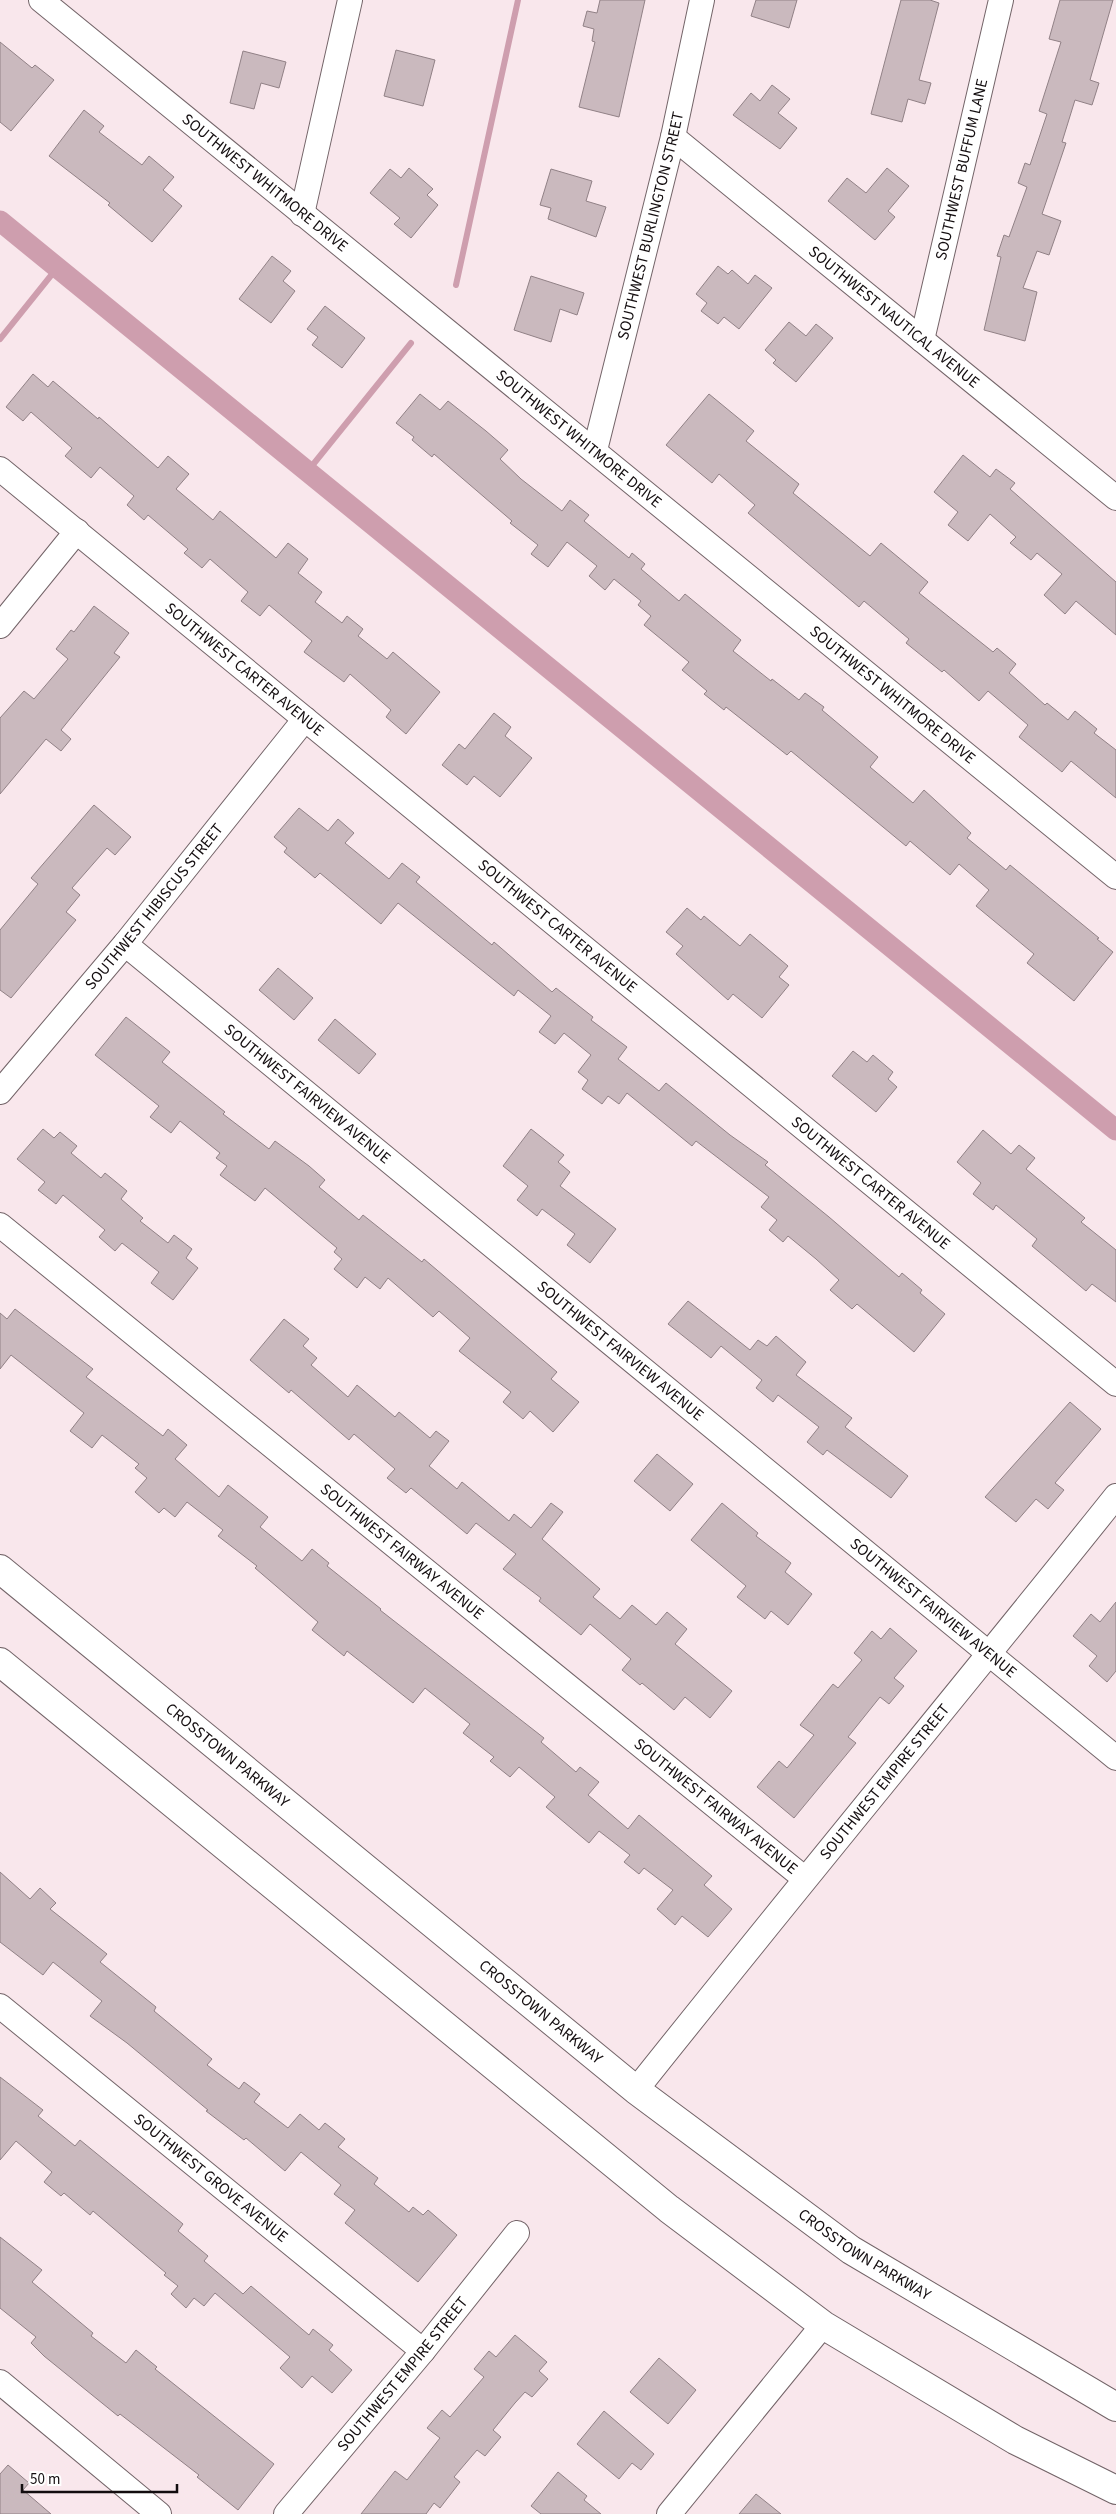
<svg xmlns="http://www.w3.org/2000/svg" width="1116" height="2514" font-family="'Source Sans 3',sans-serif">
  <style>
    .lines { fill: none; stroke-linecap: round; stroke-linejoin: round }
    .stream { stroke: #ce9eae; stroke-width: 6 }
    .canal { stroke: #ce9eae; stroke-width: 21 }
    .building { fill: #cab9be; stroke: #918186 }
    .minor-casing { stroke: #736468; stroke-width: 26 }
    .major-casing { stroke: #736468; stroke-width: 30 }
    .minor { stroke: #fff; stroke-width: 24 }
    .major { stroke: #fff; stroke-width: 28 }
    .labels { text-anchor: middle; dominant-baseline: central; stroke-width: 4.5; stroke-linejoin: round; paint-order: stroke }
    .street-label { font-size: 16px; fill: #130d0f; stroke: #fff }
  </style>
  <rect width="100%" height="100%" fill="#f9e7ec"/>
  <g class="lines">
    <path class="stream" d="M456 285 518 0
      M0 339 57 268
      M307 472 411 343"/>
    <path class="canal" d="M0 221 1116 1130"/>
  </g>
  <path class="building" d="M600 0H645L619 117 579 107 595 42 592 41 594 29 583 26 587 11 597 13Z
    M756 0H797L789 28 751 16Z
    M901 0H930L939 3 919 80 931 83 925 104 908 99 902 122 871 114Z
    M1060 0H1113L1090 80 1099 83 1092 105 1075 100 1062 142 1066 143 1042 214 1061 221 1049 255 1037 251 1023 288 1037 292 1025 341 984 330 1001 257 997 256 1004 235 1009 237 1027 187 1018 183 1025 163 1030 165 1047 114 1039 111 1061 42 1049 39Z
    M0 42 32 68 35 65 54 80 11 131 0 122Z
    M396 50 435 60 423 106 384 96Z
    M243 51 286 62 279 88 261 83 254 109 230 103Z
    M772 85 790 99 778 113 797 128 780 149 733 115 751 93 760 101Z
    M84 110 104 126 99 132 142 165 149 156 174 177 163 190 182 206 152 242 108 205 110 203 49 156Z
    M409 168 433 189 427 195 438 205 411 238 394 224 400 218 370 193 390 169 401 178Z
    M887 168 909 186 888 211 895 217 875 240 828 201 847 178 866 193Z
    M551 169 592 181 586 201 606 207 596 237 548 219 551 208 540 205Z
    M272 256 291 271 283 281 295 291 271 323 239 299Z
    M718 266 728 274 732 270 748 284 755 275 772 288 739 329 724 317 718 324 701 311 707 303 696 294Z
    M531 276 584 293 577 315 560 309 551 342 514 330Z
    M325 306 365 338 342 368 312 345 318 337 307 329Z
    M789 322 806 336 816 324 833 338 796 382 773 363 776 360 765 350Z
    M33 374 48 387 53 381 98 419 99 417 158 468 168 456 189 474 176 489 213 520 220 511 276 558 288 543 308 559 298 573 322 592 315 602 342 623 347 616 363 629 358 636 387 659 393 652 440 692 406 734 386 717 391 710 350 674 344 682 304 652 312 641 269 605 260 616 241 601 248 592 210 559 202 568 184 553 188 549 148 515 144 520 127 505 134 496 100 467 91 478 65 456 72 448 31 412 23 421 6 407Z
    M420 394 440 410 448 401 486 431 508 450 500 459 521 479 562 511 570 500 589 515 584 521 629 558 632 553 645 564 641 569 679 601 685 594 741 640 733 651 771 681 772 679 799 700 805 693 824 707 822 710 878 757 870 767 913 803 924 790 971 833 967 838 1006 870 1010 865 1099 938 1097 939 1113 952 1074 1001 1027 963 1034 954 976 906 989 890 959 864 950 875 910 841 906 846 791 751 787 755 726 707 724 710 704 694 707 691 682 670 689 662 644 625 651 616 638 605 641 601 614 579 605 590 589 576 597 566 567 542 548 567 531 554 538 545 510 523 512 521 434 454 432 457 412 440 414 437 396 423Z
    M709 394 754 431 746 441 799 484 793 493 870 556 881 543 928 582 919 593 993 652 997 648 1016 664 1009 673 1045 705 1047 703 1068 720 1075 711 1097 729 1094 733 1116 750V798L1071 761 1062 772 1019 737 1028 725 988 691 979 701 944 670 942 672 906 643 909 639 864 601 859 607 748 513 755 505 719 474 712 483 666 445Z
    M963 455 990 477 996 469 1015 483 1010 489 1116 582V635L1076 601 1065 614 1044 595 1062 574 1037 553 1031 560 1010 543 1016 537 990 514 968 541 948 525 958 512 934 492Z
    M94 606 129 633 114 653 120 657 61 730 71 739 61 751 46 739 0 794V718L24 691 34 699 68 659 56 649 71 630 74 632Z
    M494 713 511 727 505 736 532 758 500 797 474 776 467 785 442 765 459 744 465 749Z
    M94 805 131 837 115 855 107 848 72 888 80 895 66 912 76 920 11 998 0 990V930L38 884 31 878Z
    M299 808 328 831 338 819 354 833 345 843 389 879 402 863 420 877 416 882 492 945 494 942 552 992 556 988 593 1017 591 1020 627 1047 618 1059 659 1091 666 1083 730 1135 768 1162 765 1165 829 1217 899 1277 902 1273 922 1290 920 1293 945 1314 914 1352 857 1304 852 1309 830 1290 839 1280 816 1259 788 1236 783 1242 769 1230 777 1220 761 1207 769 1197 696 1141 692 1146 627 1093 619 1104 608 1096 602 1104 582 1089 588 1080 578 1072 591 1055 564 1033 555 1044 539 1032 551 1016 518 990 514 996 398 903 381 924 320 873 315 878 284 852 287 848 274 837Z
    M687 908 701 920 704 916 740 946 750 934 788 966 779 977 789 985 762 1018 733 994 728 1000 676 954 683 946 666 932Z
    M278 968 313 998 294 1020 259 990Z
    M126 1017 170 1052 162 1062 225 1112 223 1114 269 1149 275 1141 309 1166 325 1180 319 1187 359 1220 363 1215 422 1262 424 1259 557 1372 551 1379 579 1402 553 1432 530 1411 523 1419 503 1402 511 1392 459 1351 470 1338 439 1311 433 1317 388 1278 380 1289 365 1277 357 1288 334 1269 342 1259 334 1252 337 1248 265 1188 255 1201 220 1175 227 1166 216 1158 220 1153 180 1121 171 1133 150 1117 159 1106 95 1055Z
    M335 1019 376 1054 359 1074 318 1040Z
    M853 1051 867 1062 873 1055 893 1072 888 1079 897 1087 876 1112 832 1076Z
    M43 1129 54 1138 60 1132 77 1146 71 1153 101 1178 105 1173 127 1191 121 1199 143 1218 140 1221 168 1243 174 1235 192 1249 186 1258 198 1268 173 1300 151 1283 159 1272 122 1243 115 1251 99 1237 105 1230 63 1195 56 1204 38 1190 45 1182 17 1159Z
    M531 1129 564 1155 558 1162 570 1172 560 1186 616 1229 590 1263 567 1245 575 1234 542 1209 537 1216 517 1200 528 1186 503 1166Z
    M983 1130 1011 1154 1019 1145 1035 1158 1026 1169 1085 1218 1081 1222 1116 1250V1302L1092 1284 1086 1291 1032 1246 1037 1239 996 1205 993 1210 973 1194 981 1183 957 1162Z
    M688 1301 750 1350 758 1340 767 1346 776 1336 806 1362 796 1375 852 1418 845 1427 908 1476 891 1498 827 1450 823 1455 807 1442 819 1427 778 1395 773 1402 756 1388 762 1380 721 1346 711 1358 668 1324Z
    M15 1309 93 1369 86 1377 163 1436 168 1429 187 1445 175 1459 219 1497 228 1485 268 1517 260 1527 302 1561 312 1549 329 1563 327 1566 381 1609 380 1610 544 1738 541 1742 576 1772 580 1767 599 1782 588 1795 628 1829 639 1815 712 1876 704 1885 732 1909 708 1937 682 1916 675 1925 657 1909 673 1890 644 1868 639 1874 624 1862 630 1855 599 1831 589 1843 546 1807 555 1797 519 1767 510 1777 490 1761 494 1757 463 1733 470 1724 425 1688 413 1703 347 1651 344 1656 312 1630 318 1622 255 1568 257 1566 218 1536 223 1530 187 1502 175 1517 164 1508 159 1513 135 1492 147 1478 135 1468 139 1464 102 1435 92 1448 70 1431 84 1413 11 1355 0 1369V1313L7 1319Z
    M284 1319 309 1339 303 1346 317 1358 311 1365 348 1397 357 1385 395 1417 399 1412 430 1438 436 1431 449 1441 429 1466 457 1489 462 1482 509 1521 514 1514 531 1528 551 1503 563 1512 542 1539 600 1589 593 1597 620 1619 632 1605 656 1625 667 1612 687 1629 675 1644 732 1691 710 1718 685 1697 674 1710 642 1683 640 1685 622 1670 631 1659 590 1624 581 1635 539 1601 541 1598 503 1569 516 1554 476 1523 467 1534 411 1488 406 1493 387 1478 395 1469 354 1434 349 1440 291 1390 289 1393 250 1360Z
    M1070 1402 1101 1429 1055 1483 1064 1490 1048 1509 1036 1499 1016 1522 985 1497Z
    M657 1454 693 1484 670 1511 634 1481Z
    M722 1503 758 1533 756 1536 791 1563 785 1572 812 1594 788 1625 771 1611 765 1619 737 1597 746 1586 691 1540Z
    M1116 1602V1671L1107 1682 1089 1666 1097 1656 1073 1636 1091 1614 1100 1622Z
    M890 1628 917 1651 894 1678 904 1686 889 1704 880 1697 848 1737 856 1743 794 1818 757 1787 779 1761 787 1768 814 1735 800 1725 833 1684 838 1688 862 1660 854 1653 872 1631 881 1639Z
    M0 1872 30 1899 40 1888 56 1903 50 1909 107 1954 100 1962 156 2007 154 2011 212 2059 207 2065 239 2089 244 2082 260 2094 254 2102 288 2128 300 2114 319 2130 325 2123 345 2139 338 2147 378 2178 374 2184 409 2212 413 2207 423 2215 428 2210 457 2235 418 2282 345 2223 355 2210 334 2194 341 2185 301 2152 285 2171 246 2138 244 2140 206 2111 208 2110 127 2043 90 2016 102 2001 53 1962 43 1975 0 1942Z
    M0 2077 43 2110 38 2116 75 2146 80 2140 183 2224 178 2231 208 2256 204 2261 243 2294 251 2286 309 2335 313 2329 333 2345 329 2350 352 2370 332 2393 312 2376 302 2388 280 2368 290 2357 215 2293 204 2306 194 2298 186 2308 171 2294 178 2286 164 2275 166 2273 93 2211 90 2215 64 2193 61 2196 44 2182 52 2172 16 2141 0 2160Z
    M0 2237 42 2270 32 2282 93 2333 91 2336 126 2363 136 2350 157 2367 155 2369 274 2464 238 2510 197 2477 199 2475 120 2414 118 2416 44 2356 31 2343 36 2337 0 2308Z
    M515 2335 547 2362 539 2371 548 2379 532 2397 525 2392 515 2403 493 2430 501 2437 485 2456 477 2450 454 2477 460 2482 440 2508 434 2503 426 2514H361L395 2471 407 2480 440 2438 427 2428 442 2410 450 2417 484 2377 474 2369 489 2351 496 2357Z
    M659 2358 696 2390 668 2424 630 2392Z
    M604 2411 654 2454 641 2470 632 2463 619 2479 577 2444Z
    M8 2465 29 2483 23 2490 51 2514H0V2474Z
    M558 2472 587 2496 584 2500 601 2514H541L531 2506Z
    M756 2494 781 2514H739Z"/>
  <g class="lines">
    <g class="minor-casing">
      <g id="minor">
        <path id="s1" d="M41 0 1116 877"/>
        <path id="s2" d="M673 137 1116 498"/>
        <path d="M302 214 350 0"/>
        <path id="s3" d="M922 340 1001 0"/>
        <path id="s4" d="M595 450 673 137 702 0"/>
        <path id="s5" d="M0 469 1116 1384"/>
        <path d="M0 626 77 531"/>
        <path id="s6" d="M125 944 1116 1758"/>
        <path id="s7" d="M0 1092 125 944 305 719"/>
        <path id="s8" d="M0 1225 804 1878"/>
        <path id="s9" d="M0 2006 423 2351"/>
        <path id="s10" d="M636 2090C794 1891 957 1695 1116 1496"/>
        <path d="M0 2382 159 2514"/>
        <path id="s11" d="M286 2514 423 2351 517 2233"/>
        <path d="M669 2514 823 2325"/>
      </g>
    </g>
    <g class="major-casing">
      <g id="major">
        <path id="s12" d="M0 1569 636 2090 851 2250 1116 2407"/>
        <path d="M0 1662 669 2209 823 2325 1015 2440 1116 2490"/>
      </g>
    </g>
    <use href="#minor" class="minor"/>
    <use href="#major" class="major"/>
  </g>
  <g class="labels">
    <g class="street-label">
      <text stroke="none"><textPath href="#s3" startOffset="175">SOUTHWEST BUFFUM LANE</textPath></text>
      <text stroke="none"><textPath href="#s1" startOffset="289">SOUTHWEST WHITMORE DRIVE</textPath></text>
      <text stroke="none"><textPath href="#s4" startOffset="231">SOUTHWEST BURLINGTON STREET</textPath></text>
      <text stroke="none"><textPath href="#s2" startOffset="285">SOUTHWEST NAUTICAL AVENUE</textPath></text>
      <text stroke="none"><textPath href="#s1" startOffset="694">SOUTHWEST WHITMORE DRIVE</textPath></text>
      <text stroke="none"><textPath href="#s5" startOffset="316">SOUTHWEST CARTER AVENUE</textPath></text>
      <text stroke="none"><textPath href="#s1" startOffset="1099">SOUTHWEST WHITMORE DRIVE</textPath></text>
      <text stroke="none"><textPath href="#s7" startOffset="241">SOUTHWEST HIBISCUS STREET</textPath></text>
      <text stroke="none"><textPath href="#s5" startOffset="721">SOUTHWEST CARTER AVENUE</textPath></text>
      <text stroke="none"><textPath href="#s6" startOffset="236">SOUTHWEST FAIRVIEW AVENUE</textPath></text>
      <text stroke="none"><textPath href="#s5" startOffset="1126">SOUTHWEST CARTER AVENUE</textPath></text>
      <text stroke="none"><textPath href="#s6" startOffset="641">SOUTHWEST FAIRVIEW AVENUE</textPath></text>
      <text stroke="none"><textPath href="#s8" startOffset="518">SOUTHWEST FAIRWAY AVENUE</textPath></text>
      <text stroke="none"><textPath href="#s6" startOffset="1046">SOUTHWEST FAIRVIEW AVENUE</textPath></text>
      <text stroke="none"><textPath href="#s12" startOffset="294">CROSSTOWN PARKWAY</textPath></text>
      <text stroke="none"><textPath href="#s10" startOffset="396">SOUTHWEST EMPIRE STREET</textPath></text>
      <text stroke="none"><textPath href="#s8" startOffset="922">SOUTHWEST FAIRWAY AVENUE</textPath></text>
      <text stroke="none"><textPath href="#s12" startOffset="699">CROSSTOWN PARKWAY</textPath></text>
      <text stroke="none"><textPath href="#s9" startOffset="272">SOUTHWEST GROVE AVENUE</textPath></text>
      <text stroke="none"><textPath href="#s12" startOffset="1104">CROSSTOWN PARKWAY</textPath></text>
      <text stroke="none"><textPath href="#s11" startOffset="182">SOUTHWEST EMPIRE STREET</textPath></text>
    </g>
  </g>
  <path d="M22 2484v8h155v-8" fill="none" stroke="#130d0f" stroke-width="2.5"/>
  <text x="30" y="2484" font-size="15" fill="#130d0f" stroke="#ffffff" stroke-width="4" paint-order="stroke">50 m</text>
</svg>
